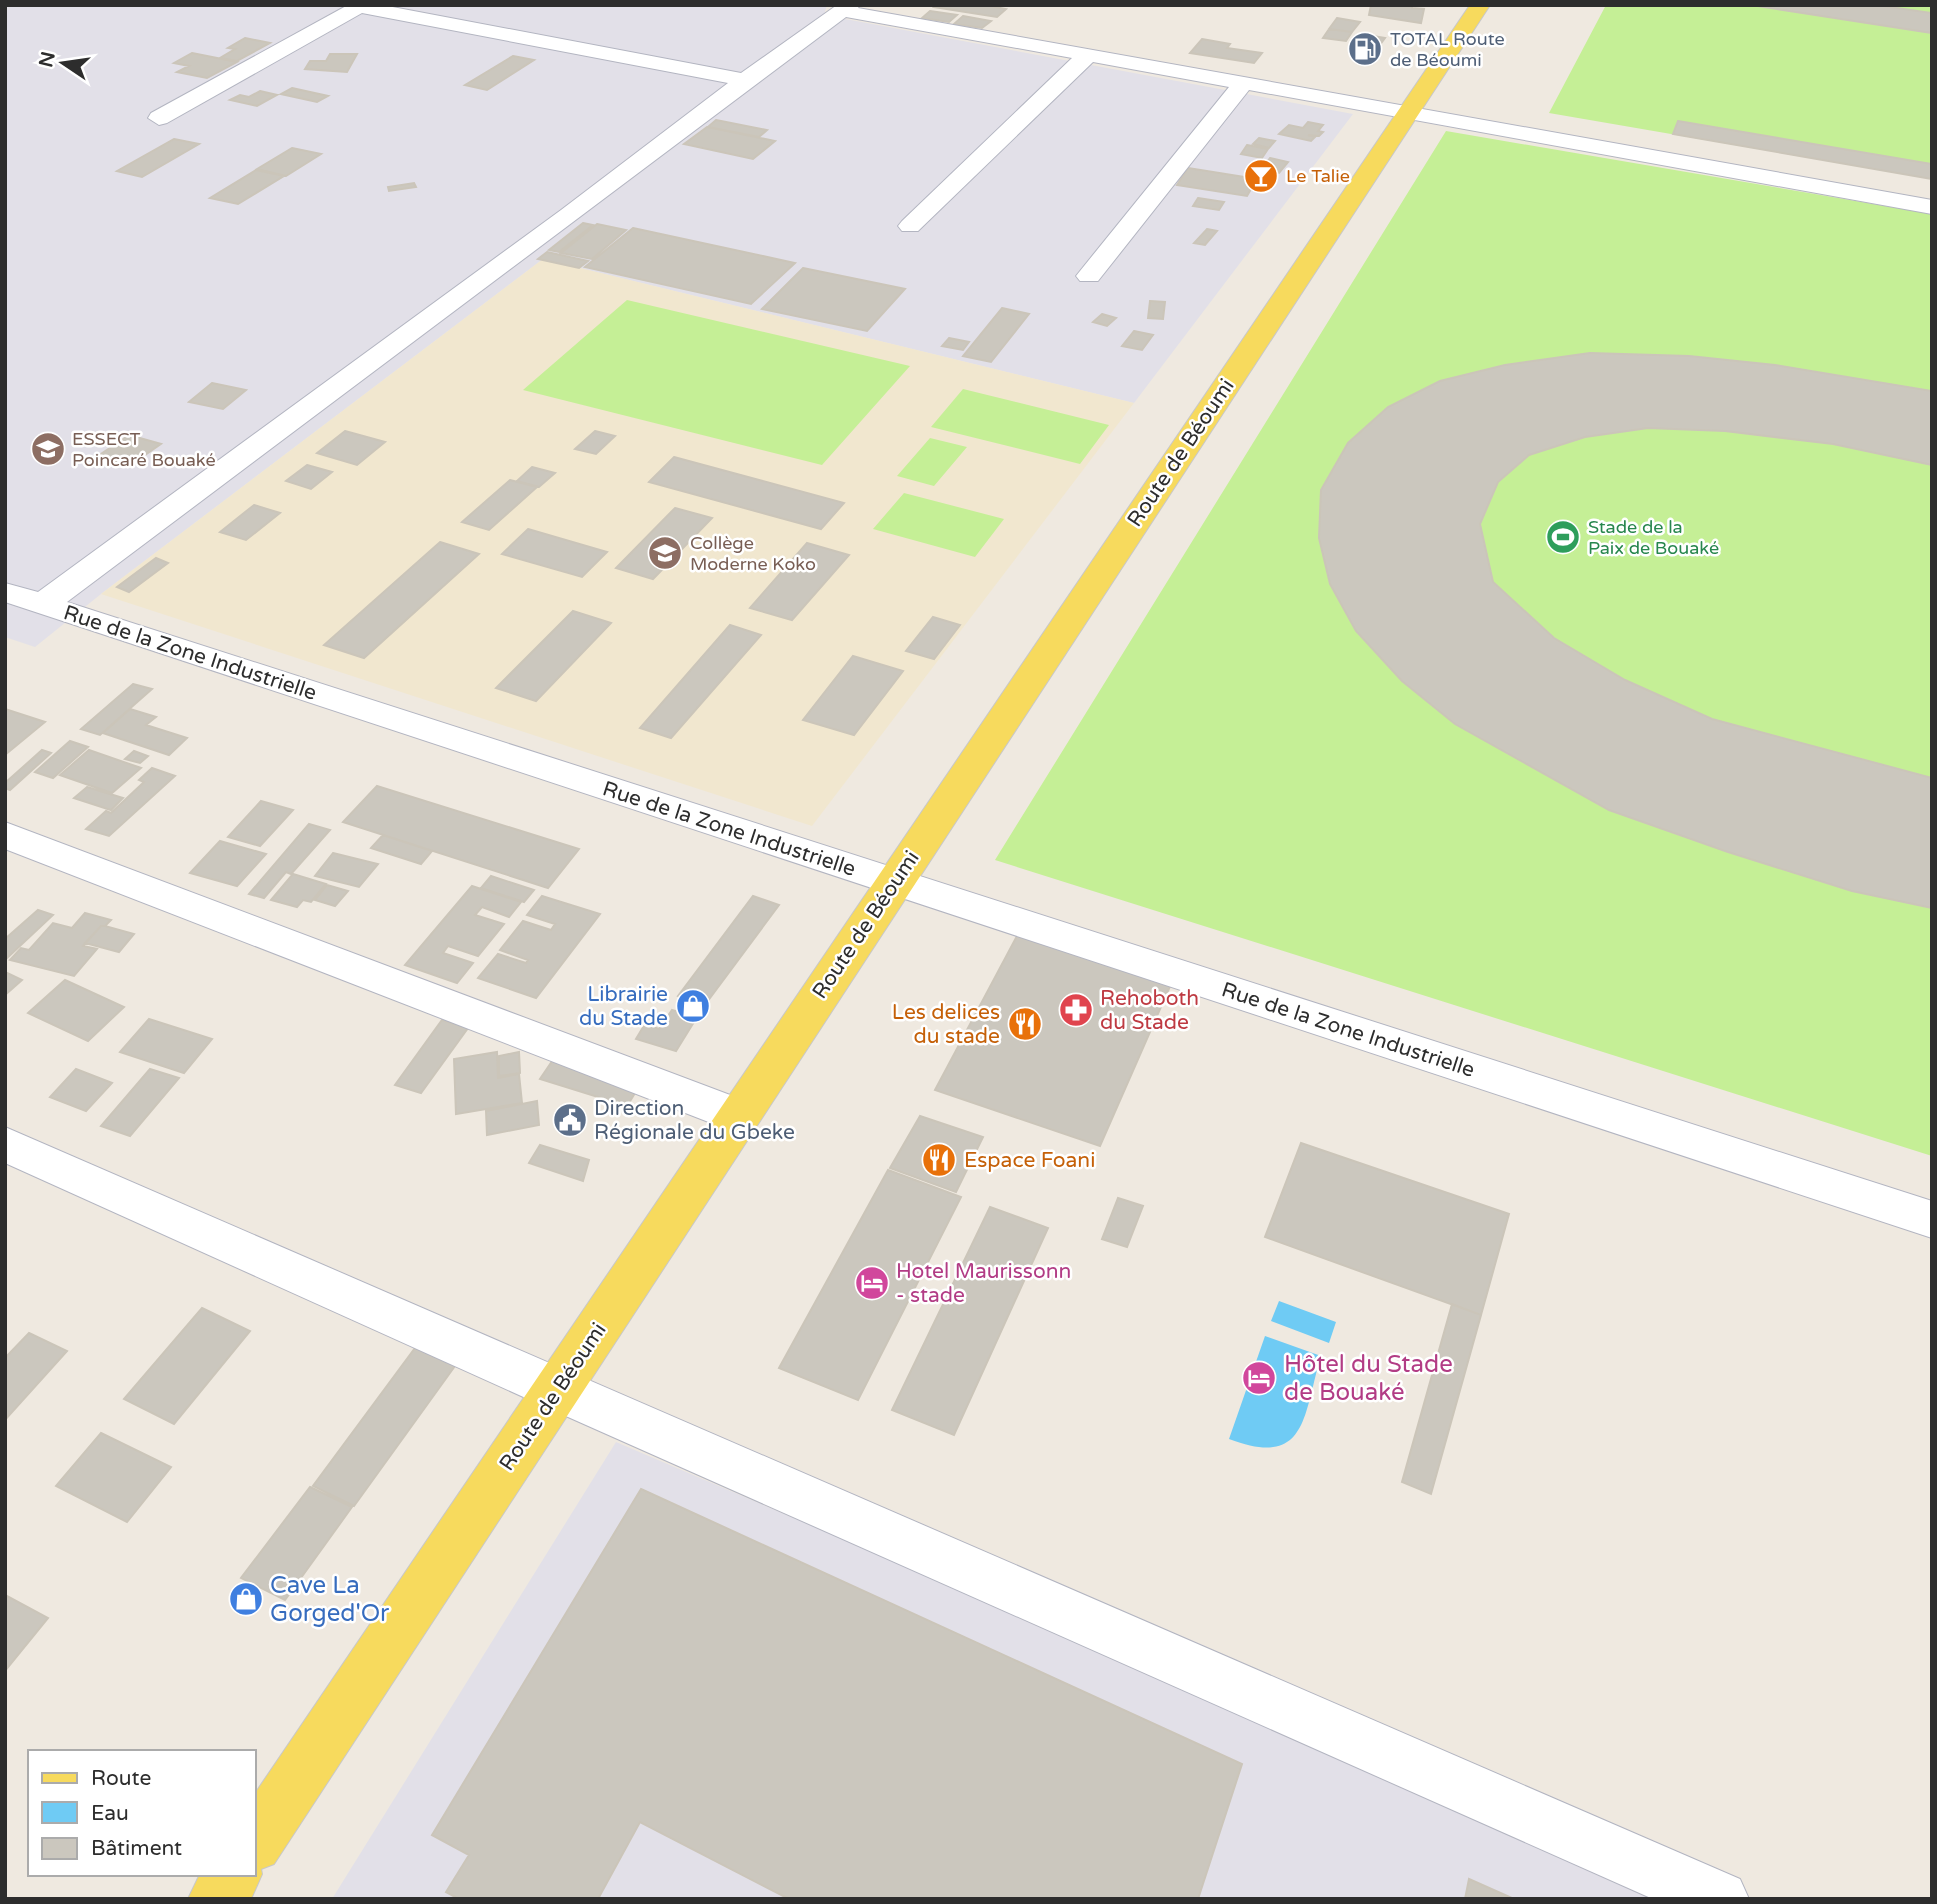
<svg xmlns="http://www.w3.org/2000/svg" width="1937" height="1904" font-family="'Varela Round',sans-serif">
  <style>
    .industrial { fill: #e2e0e8 }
    .education { fill: #f1e7cf }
    .pitch { fill: #c5ef96 }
    .water { fill: #6fcbf4 }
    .building { fill: #cbc7be; stroke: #cbc5b9; stroke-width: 2 }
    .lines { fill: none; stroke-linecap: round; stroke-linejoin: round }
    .minor-casing { stroke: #b3b5c1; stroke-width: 2 }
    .major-casing { stroke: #c8c8c8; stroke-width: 2 }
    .minor { fill: #fff; fill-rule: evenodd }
    .major { fill: #f7da5d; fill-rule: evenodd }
    .labels { text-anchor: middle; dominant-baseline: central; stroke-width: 5; stroke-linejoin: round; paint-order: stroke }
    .far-service-label { font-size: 18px; fill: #4e5e75; stroke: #fff; text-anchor: start }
    .far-food-label { font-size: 18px; fill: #c56008; stroke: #fff; text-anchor: start }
    .far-education-label { font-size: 18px; fill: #785e54; stroke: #fff; text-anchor: start }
    .far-leisure-label { font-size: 18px; fill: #27864d; stroke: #fff; text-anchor: start }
    .street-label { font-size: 21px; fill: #2d2d2d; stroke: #fff }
    .shop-label { font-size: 21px; fill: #366cbe; stroke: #fff; text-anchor: end }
    .health-label { font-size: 21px; fill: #be3a42; stroke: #fff; text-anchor: start }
    .food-label { font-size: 21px; fill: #c56008; stroke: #fff; text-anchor: end }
    .service-label { font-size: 21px; fill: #4e5e75; stroke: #fff; text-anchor: start }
    .hotel-label { font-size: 21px; fill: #b23c85; stroke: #fff; text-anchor: start }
    .near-hotel-label { font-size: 24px; fill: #b23c85; stroke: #fff; text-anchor: start }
    .near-shop-label { font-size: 24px; fill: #366cbe; stroke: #fff; text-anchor: start }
  </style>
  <rect width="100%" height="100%" fill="#efe9e0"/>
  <path class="industrial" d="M5 5H827L824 15 1353 114 1134 403 543 259 101 594 35 647 5 637Z
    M616 1442 1684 1899H332Z"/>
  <path class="education" d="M543 259 1134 403 812 826 101 594Z"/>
  <path class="pitch" d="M1606 5H1932V179L1549 113Z
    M1446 131 1932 214V1156L995 860Z
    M627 300 910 366 822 465 523 390Z
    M963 389 1109 425 1080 464 931 427Z
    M930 438 967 447 934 486 897 476Z
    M904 493 1004 519 975 557 873 529Z"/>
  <path class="water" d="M1279 1301 1336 1322 1329 1343 1271 1321Z
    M1265 1336 1321 1356C1303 1415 1308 1469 1229 1439Z"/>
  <path class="building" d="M936 5H985L1006 9 997 17 934 7Z
    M1371 5H1412V8L1424 9 1421 23 1369 15Z
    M1751 5H1876L1932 13V33Z
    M930 11 957 15 949 22 922 18Z
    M963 16 991 21 982 28 954 24Z
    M1337 18 1360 22 1352 32 1329 29Z
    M1329 29 1352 32 1346 41 1323 38Z
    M1367 35 1385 38 1371 57 1352 54Z
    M245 38 270 43 237 61 220 58 235 49 228 48Z
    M1202 39 1230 44 1227 48 1262 53 1254 63 1190 53Z
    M192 53 237 62 207 78 177 72 189 66 174 63Z
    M330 54H357L347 72 305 69 310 61H326Z
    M513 56 534 60 487 90 465 85Z
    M292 88 328 96 317 102 281 94Z
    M260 91 277 95 257 106 230 100 240 95 249 97Z
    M716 120 767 130 759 137 708 127Z
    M1678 121 1932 164V179L1673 134Z
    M1308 122 1323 125 1318 131 1323 132 1319 136 1308 135 1315 137 1311 141 1279 134 1289 125 1303 128Z
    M707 127 775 141 753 159 684 144Z
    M1259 138 1275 141 1269 148 1253 144Z
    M174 139 199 144 142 177 117 171Z
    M1247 145 1268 149 1262 158 1241 154Z
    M292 148 321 154 286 176 257 169Z
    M1270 158 1288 162 1279 173 1261 170Z
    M1188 168 1257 179 1247 196 1177 185Z
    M256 170 284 176 238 204 210 198Z
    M414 183 416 187 389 191 388 187Z
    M1198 198 1224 202 1219 210 1193 206Z
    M583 223 593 225 559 252 549 250Z
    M597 224 626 230 592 259 561 253Z
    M633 228 795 263 751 304 585 267Z
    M1207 229 1217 231 1205 245 1194 243Z
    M547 252 588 261 579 268 538 259Z
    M803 268 905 289 867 331 762 309Z
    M1150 301 1165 302 1163 319 1148 318Z
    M1002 308 1029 314 991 362 963 356Z
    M1102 314 1116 318 1107 326 1093 322Z
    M1134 331 1153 335 1142 350 1122 346Z
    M949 338 969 342 963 350 942 346Z
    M1590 353 1689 356 1775 365 1932 391V465L1833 444 1725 431 1648 428 1585 437 1529 455 1498 482 1480 524 1493 582 1554 638 1625 680 1712 719 1932 778V908L1852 891 1728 852 1609 810 1455 724 1402 681 1356 631 1330 584 1319 538 1321 490 1348 443 1388 407 1440 381 1505 365Z
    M212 383 246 390 223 409 189 402Z
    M345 431 385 442 357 465 317 453Z
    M595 431 615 436 596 454 575 449Z
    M129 435 161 444 135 462 121 458 112 464 95 458Z
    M674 457 844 503 821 529 649 482Z
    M307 465 332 472 311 489 286 481Z
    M532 467 555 473 539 487 517 481Z
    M510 480 537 487 489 530 462 522Z
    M254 505 280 513 246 540 220 532Z
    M675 508 712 518 653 579 616 568Z
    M528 529 607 552 582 577 502 554Z
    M440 542 479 554 364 658 324 645Z
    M807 543 849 555 792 620 750 608Z
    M156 558 168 563 129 592 117 587Z
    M573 611 611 623 536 701 496 688Z
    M933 617 960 625 934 659 906 651Z
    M730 625 761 635 671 738 640 728Z
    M853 656 903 671 854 735 803 720Z
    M133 684 152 689 100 735 81 729Z
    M5 709 45 722 5 755Z
    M130 709 156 717 146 725 187 738 169 755 103 733Z
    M70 741 88 747 53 778 35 772Z
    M42 750 51 753 10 790 5 788V783Z
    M89 750 141 768 112 793 60 775Z
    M134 751 148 756 140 763 125 759Z
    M152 768 175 776 109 836 86 829 106 811 111 813 144 782 139 780Z
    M377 786 579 849 548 888 343 822Z
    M87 787 123 798 111 810 74 798Z
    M261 801 293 810 260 846 228 837Z
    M309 824 330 830 291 874 286 872 264 898 249 894Z
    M383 835 432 851 421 864 371 848Z
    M220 841 266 854 237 886 190 873Z
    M333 853 378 864 359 887 315 876Z
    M293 874 326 884 311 902 303 900 297 907 271 900Z
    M491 876 534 890 524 902 481 888Z
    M327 885 348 891 335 906 315 900Z
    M472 886 521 902 509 917 482 907 475 915 504 924 478 956 448 946 443 953 473 963 457 983 405 965Z
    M542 896 600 914 536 998 478 978 498 954 526 963 528 960 500 950 523 921 551 930 555 924 527 915Z
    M753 896 779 905 704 1006 678 996Z
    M38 910 53 915 5 960V939Z
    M85 913 111 920 105 926H101L83 946 97 949 74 976 10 960 21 948 29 950 53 923 72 928Z
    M101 926H105L134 934 119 952 85 943Z
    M1017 936 1171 984 1100 1146 935 1090Z
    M5 972 22 980 5 995Z
    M65 980 124 1007 88 1041 28 1013Z
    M672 1010 697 1017 676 1051 636 1039 645 1024 659 1029Z
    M149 1019 212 1039 184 1073 120 1052Z
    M442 1020 468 1028 421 1093 395 1085Z
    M497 1052 498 1078 519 1074 522 1103 456 1114 454 1059Z
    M519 1052 520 1073 499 1076V1056Z
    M557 1054 643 1080 627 1106 540 1079Z
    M76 1069 112 1083 86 1111 50 1097Z
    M150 1069 179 1078 130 1136 101 1126Z
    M537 1101 539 1125 487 1135 486 1111Z
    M920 1116 983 1137 956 1192 890 1168Z
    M1301 1143 1509 1214 1481 1315 1265 1237Z
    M540 1145 589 1160 583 1181 529 1163Z
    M888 1170 961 1197 858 1400 779 1368Z
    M1118 1198 1143 1206 1127 1247 1102 1239Z
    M990 1207 1048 1228 954 1435 892 1410Z
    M1452 1304 1481 1315 1431 1494 1402 1482Z
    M202 1308 250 1331 174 1424 124 1399Z
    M29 1333 67 1351 5 1420V1358Z
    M415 1348 455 1366 354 1506 313 1486Z
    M101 1433 171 1467 127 1522 56 1486Z
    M310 1487 352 1507 285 1600 241 1578Z
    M641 1489 1242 1764 1198 1899H789L640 1822 598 1899H459L446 1892 469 1855 432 1835Z
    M5 1595 48 1618 5 1671Z
    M1469 1879 1514 1899H1465Z"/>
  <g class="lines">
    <g class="minor-casing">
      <path id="minor" d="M348 5H382L741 73 837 5H860L858 8 1932 200V214L1249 90 1098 281H1080L1076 276 1080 271 1229 87 1093 62 918 231H902L898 226 902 221 1072 58 846 17 67 602 1932 1201V1238L5 602V583L38 592 561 210 728 83 362 13 167 123 159 125 148 118 151 113Z
        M5 822 754 1104 760 1116 754 1128 739 1133 724 1128 5 849Z
        M5 1127 1740 1879 1749 1899H1653L541 1405 5 1163Z"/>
    </g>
    <g class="major-casing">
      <path id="major" d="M1470 5H1490L274 1864 261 1869 262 1874 251 1899H188L200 1874H254V1795Z"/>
    </g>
    <use href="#minor" class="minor"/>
    <use href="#major" class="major"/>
  </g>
  <defs>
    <g id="fuel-disc" transform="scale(1.75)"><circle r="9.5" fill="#5c6f8a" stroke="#fff"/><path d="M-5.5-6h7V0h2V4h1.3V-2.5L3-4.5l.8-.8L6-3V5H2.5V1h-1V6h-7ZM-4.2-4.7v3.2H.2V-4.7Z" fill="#fff"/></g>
    <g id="bar-disc" transform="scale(1.75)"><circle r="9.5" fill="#e8710a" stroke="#fff"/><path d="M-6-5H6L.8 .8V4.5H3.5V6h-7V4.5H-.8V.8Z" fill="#fff"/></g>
    <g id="university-disc" transform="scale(1.75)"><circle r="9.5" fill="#8d6e63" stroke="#fff"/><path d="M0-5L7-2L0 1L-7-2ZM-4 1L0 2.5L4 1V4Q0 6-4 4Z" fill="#fff"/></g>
    <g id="stadium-disc" transform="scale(1.75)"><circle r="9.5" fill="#2e9e5b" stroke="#fff"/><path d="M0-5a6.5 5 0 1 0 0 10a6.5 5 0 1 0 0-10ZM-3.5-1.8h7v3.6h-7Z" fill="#fff"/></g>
    <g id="school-disc" transform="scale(1.75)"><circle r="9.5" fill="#8d6e63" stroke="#fff"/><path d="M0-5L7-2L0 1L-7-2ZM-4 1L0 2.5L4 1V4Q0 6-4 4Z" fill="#fff"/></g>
    <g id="shop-disc" transform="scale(1.75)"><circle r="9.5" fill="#3f7fe0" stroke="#fff"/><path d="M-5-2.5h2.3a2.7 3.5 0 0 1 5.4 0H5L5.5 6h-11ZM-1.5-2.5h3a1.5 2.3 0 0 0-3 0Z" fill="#fff"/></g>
    <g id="pharmacy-disc" transform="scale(1.75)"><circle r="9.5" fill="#e0444e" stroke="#fff"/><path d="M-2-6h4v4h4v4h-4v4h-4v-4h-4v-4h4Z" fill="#fff"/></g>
    <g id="restaurant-disc" transform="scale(1.75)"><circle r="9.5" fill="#e8710a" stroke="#fff"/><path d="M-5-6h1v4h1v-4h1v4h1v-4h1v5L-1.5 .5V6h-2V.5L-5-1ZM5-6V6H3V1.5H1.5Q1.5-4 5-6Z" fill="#fff"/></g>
    <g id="civic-disc" transform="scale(1.75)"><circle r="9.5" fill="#5c6f8a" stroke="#fff"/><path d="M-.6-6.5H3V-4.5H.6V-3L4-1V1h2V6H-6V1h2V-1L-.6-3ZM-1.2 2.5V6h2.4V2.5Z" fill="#fff"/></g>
    <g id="hotel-disc" transform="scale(1.75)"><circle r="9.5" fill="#d1479c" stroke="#fff"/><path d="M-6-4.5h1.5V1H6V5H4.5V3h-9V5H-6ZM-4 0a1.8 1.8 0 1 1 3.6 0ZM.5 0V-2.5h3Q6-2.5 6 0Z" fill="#fff"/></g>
  </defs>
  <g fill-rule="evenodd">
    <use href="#fuel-disc" x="1365" y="49"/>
    <use href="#bar-disc" x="1261" y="176"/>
    <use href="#university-disc" x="48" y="449"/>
    <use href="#stadium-disc" x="1563" y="537"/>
    <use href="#school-disc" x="665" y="553"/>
    <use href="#shop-disc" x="693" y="1006"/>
    <use href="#pharmacy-disc" x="1076" y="1010"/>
    <use href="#restaurant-disc" x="1025" y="1024"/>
    <use href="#civic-disc" x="570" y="1120"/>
    <use href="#restaurant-disc" x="939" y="1160"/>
    <use href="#hotel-disc" x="872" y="1283"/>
    <use href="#hotel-disc" x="1259" y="1378"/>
    <use href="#shop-disc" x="246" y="1599"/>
  </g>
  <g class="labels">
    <g class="far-service-label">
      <text x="1390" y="39">TOTAL Route<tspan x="1390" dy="21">de Béoumi</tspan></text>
    </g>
    <g class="far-food-label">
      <text x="1286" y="176">Le Talie</text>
    </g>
    <g class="far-education-label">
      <text x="72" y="439">ESSECT<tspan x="72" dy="21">Poincaré Bouaké</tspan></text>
      <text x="690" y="543">Collège<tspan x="690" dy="21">Moderne Koko</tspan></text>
    </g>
    <g class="far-leisure-label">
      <text x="1588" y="527">Stade de la<tspan x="1588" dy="21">Paix de Bouaké</tspan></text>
    </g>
    <g class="street-label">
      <text transform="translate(1181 453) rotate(-56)">Route de Béoumi</text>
      <text transform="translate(190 653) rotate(18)">Rue de la Zone Industrielle</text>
      <text transform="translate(729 829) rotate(18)">Rue de la Zone Industrielle</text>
      <text transform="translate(866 925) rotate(-56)">Route de Béoumi</text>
      <text transform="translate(1348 1030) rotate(18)">Rue de la Zone Industrielle</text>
      <text transform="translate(553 1397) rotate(-56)">Route de Béoumi</text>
    </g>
    <g class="shop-label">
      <text x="668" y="994">Librairie<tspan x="668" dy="24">du Stade</tspan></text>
    </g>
    <g class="health-label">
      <text x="1100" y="998">Rehoboth<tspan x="1100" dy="24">du Stade</tspan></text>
    </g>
    <g class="food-label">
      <text x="1000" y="1012">Les delices<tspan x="1000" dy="24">du stade</tspan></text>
      <text x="964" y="1160" text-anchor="start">Espace Foani</text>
    </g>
    <g class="service-label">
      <text x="594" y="1108">Direction<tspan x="594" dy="24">Régionale du Gbeke</tspan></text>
    </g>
    <g class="hotel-label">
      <text x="896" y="1271">Hotel Maurissonn<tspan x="896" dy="24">- stade</tspan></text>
    </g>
    <g class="near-hotel-label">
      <text x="1284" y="1364">Hôtel du Stade<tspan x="1284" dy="28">de Bouaké</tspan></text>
    </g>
    <g class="near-shop-label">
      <text x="270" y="1585">Cave La<tspan x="270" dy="28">Gorged'Or</tspan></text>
    </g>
  </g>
  <rect width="1937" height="1904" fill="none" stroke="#2d2d2d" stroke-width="14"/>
  <rect x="28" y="1750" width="228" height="126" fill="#ffffff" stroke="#ababab" stroke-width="2"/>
  <rect x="42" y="1773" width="35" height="10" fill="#f7da5d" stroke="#ababab" stroke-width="2"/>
  <text x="91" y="1785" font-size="21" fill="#2d2d2d">Route</text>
  <rect x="42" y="1802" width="35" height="21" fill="#6fcbf4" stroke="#ababab" stroke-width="2"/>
  <text x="91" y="1820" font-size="21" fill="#2d2d2d">Eau</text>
  <rect x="42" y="1838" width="35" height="21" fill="#cbc7be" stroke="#ababab" stroke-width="2"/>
  <text x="91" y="1855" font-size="21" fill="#2d2d2d">Bâtiment</text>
  <g transform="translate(63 63) rotate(283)" stroke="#ffffff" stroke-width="5" paint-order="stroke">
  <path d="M0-5L12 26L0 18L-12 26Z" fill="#2d2d2d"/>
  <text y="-10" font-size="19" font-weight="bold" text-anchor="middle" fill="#2d2d2d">N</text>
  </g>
</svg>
